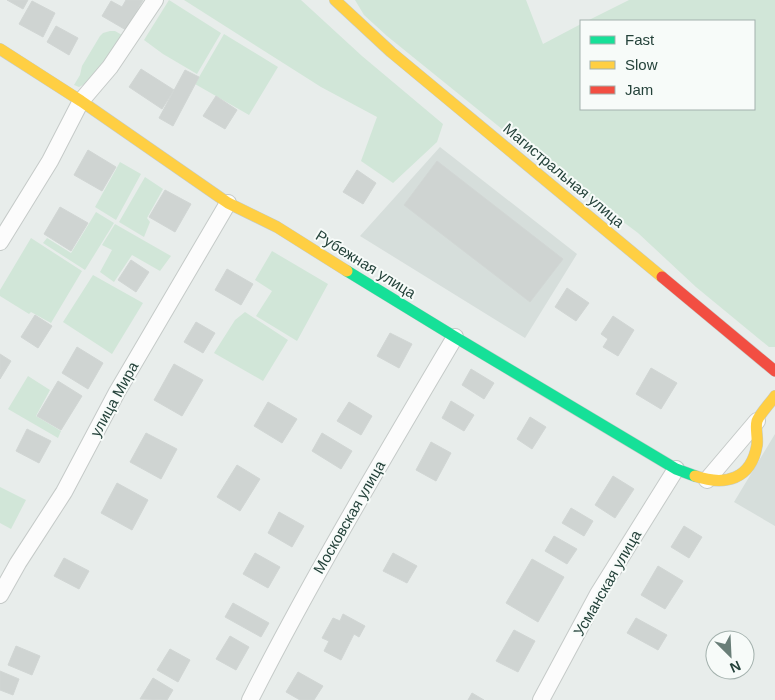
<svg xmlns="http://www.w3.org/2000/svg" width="775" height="700" font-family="Helvetica,sans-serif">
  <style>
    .built { fill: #d6dedb }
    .green { fill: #d1e6d8 }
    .building { fill: #cfd4d2; stroke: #d1d6d4 }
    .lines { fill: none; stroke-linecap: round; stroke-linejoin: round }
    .street-casing { stroke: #c5cac8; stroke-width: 18 }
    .fast-casing { stroke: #c3cbc8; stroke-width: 12 }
    .slow-casing { stroke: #c3cbc8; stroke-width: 12 }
    .jam-casing { stroke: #c3cbc8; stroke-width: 12 }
    .street { stroke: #fcfcfc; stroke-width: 16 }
    .fast { stroke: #16e098; stroke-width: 11 }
    .slow { stroke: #ffcf43; stroke-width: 11 }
    .jam { stroke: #f24e42; stroke-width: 11 }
    .labels { text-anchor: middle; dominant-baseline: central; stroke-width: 4; stroke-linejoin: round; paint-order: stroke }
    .street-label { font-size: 15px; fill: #24423a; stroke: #f7fbf9 }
  </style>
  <rect width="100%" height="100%" fill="#e8edeb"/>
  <path class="built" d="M440 147 577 254 525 338 360 236Z
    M775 434V526L734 502Z"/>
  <path class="green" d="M169 0 221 33 197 74 163 54 144 40Z
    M184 0H301L362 56 443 124 437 142 393 183 361 161 377 117 321 87Z
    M355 0H526L543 44 581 24V109H754V21H587L629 0H775V347H769L696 287 638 233 534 155 387 36 364 15Z
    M110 31H115L122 35C111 53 98 78 79 87L74 85 80 75 82 66 100 36 103 33Z
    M224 34 278 67 249 115 195 84Z
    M120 162 141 174 116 220 95 207Z
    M145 177 163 189 147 218 150 222 144 237 119 222Z
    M96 212 114 223 85 270 43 243 47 238 71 253Z
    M115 224 171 256 160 271 132 255 114 282 100 272 112 250 102 245Z
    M31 238 82 271 51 323 31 312 29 314 0 296V290Z
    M272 251 328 284 297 341 256 316 272 291 255 280Z
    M93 275 143 303 112 354 63 322Z
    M245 312 288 340 263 381 214 353 235 320Z
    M28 376 50 390 36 416 61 431 58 438 8 409Z
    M0 487 26 500 11 529 0 523Z"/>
  <path class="building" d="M7 0H28L23 9Z
    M126 0H143L126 30 102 16 111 1 122 7Z
    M32 1 55 13 43 37 19 24Z
    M56 26 78 38 69 55 47 42Z
    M141 69 174 90 162 109 129 87Z
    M185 70 199 77 173 126 159 118Z
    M216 96 237 110 225 129 203 116Z
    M88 150 116 167 102 191 74 175Z
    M437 161 563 259 530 302 404 205Z
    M357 170 376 183 363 204 343 192Z
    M165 190 191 204 175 232 149 217Z
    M60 207 88 223 71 251 44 234Z
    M131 260 149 272 136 292 118 280Z
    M227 269 253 284 241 305 215 290Z
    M567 288 589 303 576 321 555 307Z
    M35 315 52 326 38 348 21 337Z
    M613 316 634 330 618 356 603 347 608 339 601 334Z
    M196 322 215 333 203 353 184 342Z
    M390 333 412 344 399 368 377 356Z
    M77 347 103 363 88 389 62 373Z
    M0 354 11 361 0 379Z
    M174 364 203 380 182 416 154 400Z
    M651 368 677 383 661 409 636 394Z
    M471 369 494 383 484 399 462 385Z
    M58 381 82 396 61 430 37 416Z
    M451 401 474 415 464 431 442 418Z
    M268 402 297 419 282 443 254 426Z
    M349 402 372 416 361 435 337 421Z
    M530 417 546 427 532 449 517 439Z
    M27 429 51 441 39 463 16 451Z
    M146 433 177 449 161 479 130 462Z
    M322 433 352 451 341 469 312 451Z
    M431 442 451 453 436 481 416 470Z
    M237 465 260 479 240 511 217 497Z
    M613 476 634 489 615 518 595 505Z
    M117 483 148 500 132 530 101 513Z
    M571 508 593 521 584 536 562 523Z
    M279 512 304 526 292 547 268 533Z
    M684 526 702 537 689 558 671 547Z
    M554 536 577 549 567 564 545 551Z
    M255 553 280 567 268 588 243 574Z
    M393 553 417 566 407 583 383 571Z
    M64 558 89 571 79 589 54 576Z
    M532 559 564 577 538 622 506 603Z
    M658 566 683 581 665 609 641 595Z
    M233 603 269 623 261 637 225 617Z
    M343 614 365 626 359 637 354 634 341 660 324 651 329 641 322 638 333 618 340 621Z
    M636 618 667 635 658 650 627 633Z
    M514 630 535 641 518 672 496 661Z
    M230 636 249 647 236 670 216 659Z
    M16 646 40 656 32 675 8 665Z
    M170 649 190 660 178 682 157 670Z
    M0 671 19 679 13 695 0 690Z
    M298 672 323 686 314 700H300L286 692Z
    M153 678 173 690 167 700 140 699Z
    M472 693 484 700H468Z"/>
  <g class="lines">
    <g class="street-casing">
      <path id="street" d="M0 242 50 161 81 101 110 67 155 0
        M707 480 757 421
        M0 595 18 563 64 492 117 392 228 203
        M250 700C313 576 384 457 455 337
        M541 700 598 594 676 469"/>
    </g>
    <g class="fast-casing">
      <path id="fast" d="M347 271 455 337 676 469 695 476"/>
    </g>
    <g class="slow-casing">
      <path id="slow" d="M335 0 391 52 662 277
        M0 49 81 101 228 203 277 227 347 271
        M695 476C725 486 751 480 757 445 758 437 755 428 757 421 759 415 771 402 775 396"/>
    </g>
    <g class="jam-casing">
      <path id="jam" d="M662 277 775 371"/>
    </g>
    <use href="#street" class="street"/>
    <use href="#fast" class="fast"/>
    <use href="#slow" class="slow"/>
    <use href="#jam" class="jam"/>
  </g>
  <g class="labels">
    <g class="street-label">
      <text transform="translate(564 175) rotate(40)">Магистральная улица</text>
      <text transform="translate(366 264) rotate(32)">Рубежная улица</text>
      <text transform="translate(114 399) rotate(-61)">улица Мира</text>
      <text transform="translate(349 517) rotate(-60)">Московская улица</text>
      <text transform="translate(607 583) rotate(-60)">Усманская улица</text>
    </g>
  </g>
  <rect x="580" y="20" width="175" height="90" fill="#f7fbf9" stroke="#a3b1ad"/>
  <rect x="590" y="36" width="25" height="8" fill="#16e098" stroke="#a3b1ad"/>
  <text x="625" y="45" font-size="15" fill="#24423a">Fast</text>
  <rect x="590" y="61" width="25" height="8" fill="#ffcf43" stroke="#a3b1ad"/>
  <text x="625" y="70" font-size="15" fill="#24423a">Slow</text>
  <rect x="590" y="86" width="25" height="8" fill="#f24e42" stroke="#a3b1ad"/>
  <text x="625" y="95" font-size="15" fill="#24423a">Jam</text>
  <g transform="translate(730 655) rotate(156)"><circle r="24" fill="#f7fbf9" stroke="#a3b1ad"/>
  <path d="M0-4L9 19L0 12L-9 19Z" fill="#697e78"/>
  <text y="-8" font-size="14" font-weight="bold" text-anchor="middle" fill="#24423a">N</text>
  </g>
</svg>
